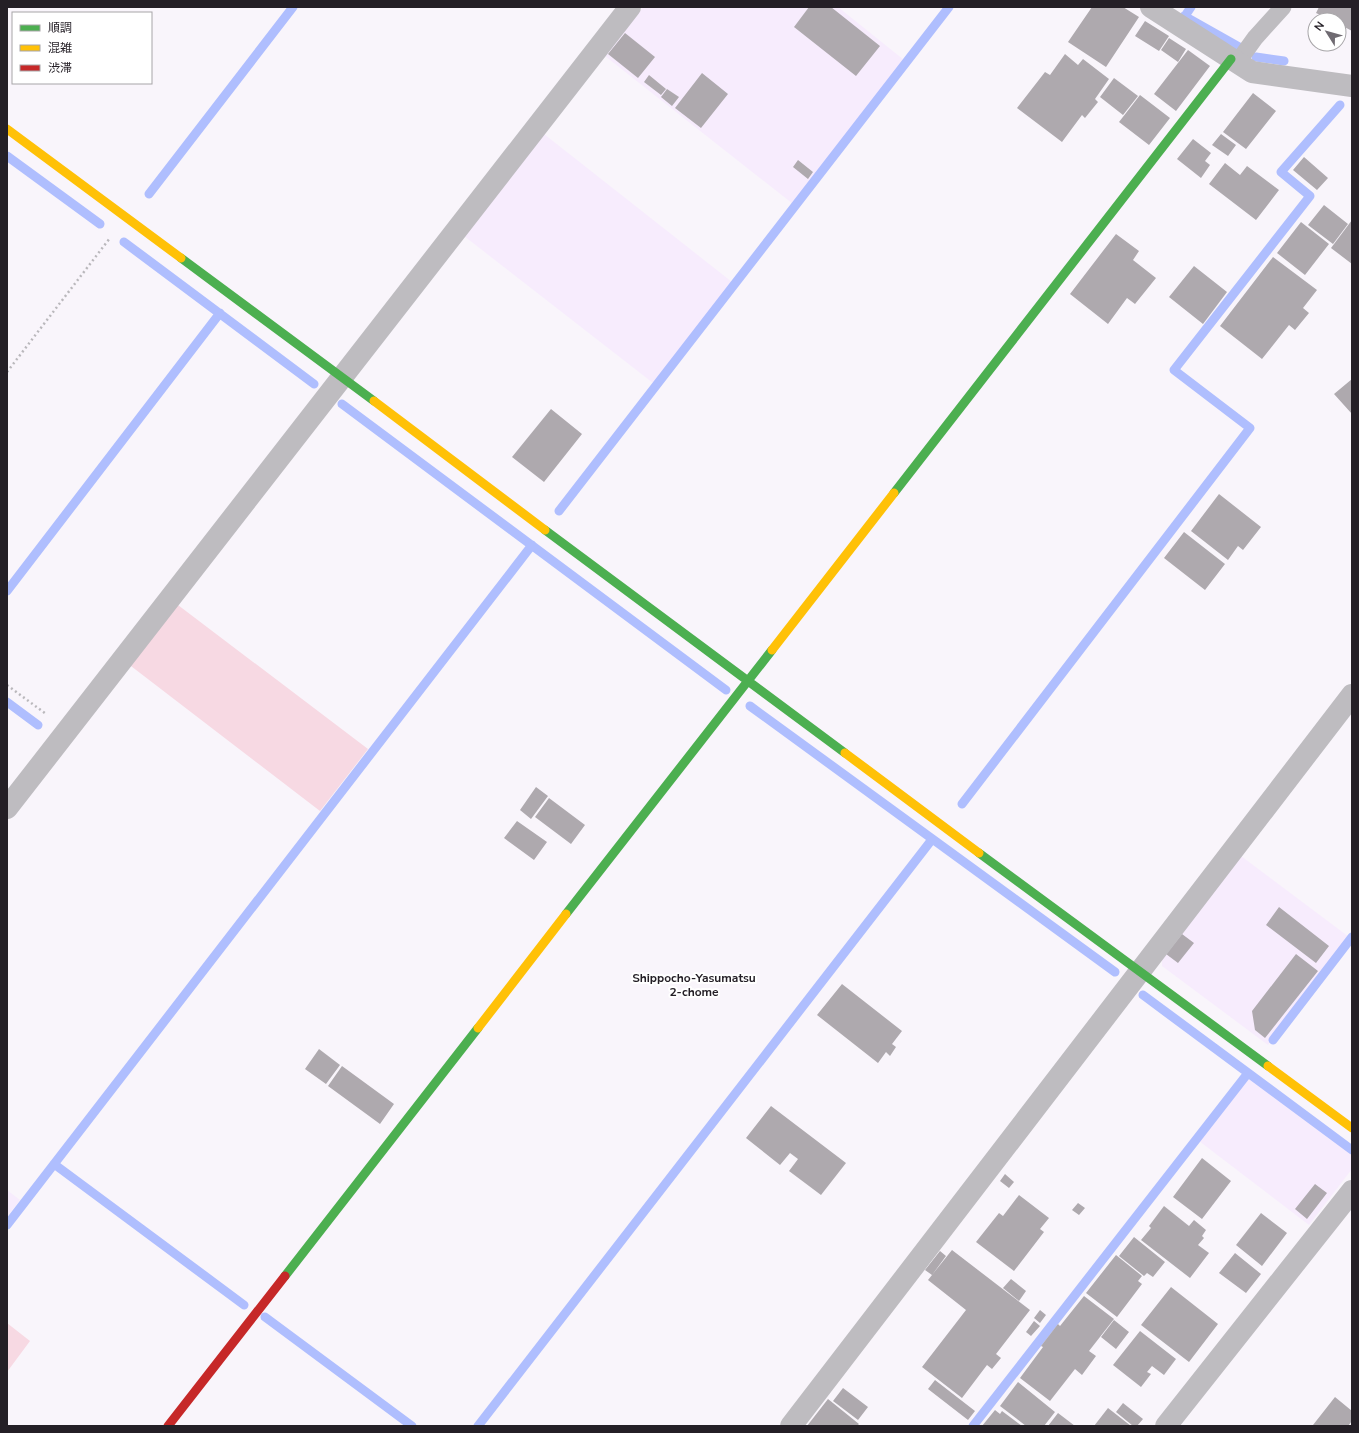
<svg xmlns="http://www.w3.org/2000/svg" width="1359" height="1433" font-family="'Nunito Sans','Noto Sans JP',sans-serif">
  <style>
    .built { fill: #f7ecfd }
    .green { fill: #f7d9e3 }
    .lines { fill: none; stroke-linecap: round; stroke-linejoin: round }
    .stream { stroke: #afbefe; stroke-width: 9 }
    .building { fill: #aea9ae }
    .path { stroke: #bab8bc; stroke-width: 2.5; stroke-dasharray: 2 3; stroke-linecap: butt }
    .lane { stroke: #bebcc0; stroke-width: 17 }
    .street { stroke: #bebcc0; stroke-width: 22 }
    .fast { stroke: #4caf50; stroke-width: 9 }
    .slow { stroke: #ffc107; stroke-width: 9 }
    .jam { stroke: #c62828; stroke-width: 9 }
    .labels { text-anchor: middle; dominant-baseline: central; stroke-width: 4; stroke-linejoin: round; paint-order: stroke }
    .neighbourhood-label { font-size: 12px; font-weight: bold; fill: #241f26; stroke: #fff }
  </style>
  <rect width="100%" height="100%" fill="#f9f5fb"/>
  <path class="built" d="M643 7H838L904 60 793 204 605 56Z
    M544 134 732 282 653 383 464 236Z
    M1241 856 1349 937 1268 1045 1162 966V956Z
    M1250 1077 1352 1153V1169L1309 1225 1199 1141Z
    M7 1190 20 1200 7 1217Z"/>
  <path class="green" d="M174 602 368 749 320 811 127 663Z
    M7 1323 30 1341 7 1372Z"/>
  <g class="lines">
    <path class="stream" d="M1184 16 1239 47
      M1185 16 1191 7
      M1256 57 1284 61
      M7 156 100 224
      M149 194 293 7
      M124 242 314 384
      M342 404 726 690
      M559 511 949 7
      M7 591 220 313
      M7 702 38 725
      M750 706 1115 972
      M962 804 1250 428 1174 370 1310 196 1281 172 1340 105
      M1143 995 1352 1150
      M1273 1040 1352 937
      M54 1164 244 1305
      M7 1225 532 545
      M265 1317 412 1426
      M478 1426 930 842
      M973 1426 1248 1073"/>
  </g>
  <path class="building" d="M809 7H831L880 46 856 76 794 27Z
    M1092 7H1123L1139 17 1106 67 1068 42Z
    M1319 7H1352V31L1339 24V20H1331L1316 13Z
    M1145 21 1169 36 1159 51 1135 36Z
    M625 33 655 57 638 78 608 54Z
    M1169 38 1186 49 1178 62 1161 50Z
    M1188 50 1210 66 1176 111 1154 94Z
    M1065 54 1078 65 1083 59 1109 79 1095 99 1098 102 1085 118 1082 115 1062 142 1017 108 1045 72 1050 75Z
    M702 73 728 94 701 128 675 108Z
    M649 75 666 89 661 95 644 82Z
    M1114 78 1138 96 1123 115 1100 97Z
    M667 89 679 97 672 106 661 97Z
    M1253 93 1276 111 1246 149 1223 132Z
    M1140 95 1170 118 1149 145 1119 122Z
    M1221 134 1236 145 1228 156 1212 145Z
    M1193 139 1211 153 1205 161 1210 165 1201 178 1177 159Z
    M1304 157 1328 178 1317 190 1293 170Z
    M798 160 813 172 808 179 793 167Z
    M1225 163 1240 175 1247 166 1279 190 1256 220 1209 184Z
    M1324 205 1348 224 1333 244 1308 225Z
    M1352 220V264L1331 248Z
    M1301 222 1329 244 1305 275 1277 253Z
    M1116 234 1139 251 1133 260 1156 278 1135 304 1127 298 1108 324 1070 294Z
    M1273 257 1317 290 1303 308 1309 313 1295 330 1289 325 1262 359 1220 326Z
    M1194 266 1227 292 1203 324 1169 297Z
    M1352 379V414L1334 394Z
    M551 409 582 434 544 482 512 457Z
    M1219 494 1261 527 1243 550 1238 546 1228 560 1191 531Z
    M1184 532 1225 564 1205 590 1164 558Z
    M536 787 548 796 531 819 520 810Z
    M549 798 585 825 571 844 535 817Z
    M517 821 547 842 534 860 504 838Z
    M1279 907 1329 946 1316 963 1266 925Z
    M1182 934 1194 943 1178 963 1166 954Z
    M1296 954 1318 971 1265 1038 1255 1030 1252 1011Z
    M842 984 902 1031 892 1044 896 1047 890 1056 886 1052 878 1063 817 1015Z
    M319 1049 340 1065 326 1084 305 1069Z
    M342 1066 394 1104 380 1124 328 1086Z
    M771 1106 846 1163 821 1195 789 1171 798 1159 790 1153 780 1165 746 1138Z
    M1202 1158 1231 1181 1202 1219 1173 1197Z
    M1005 1174 1014 1182 1009 1188 1000 1181Z
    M1315 1184 1327 1193 1307 1219 1295 1209Z
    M1019 1195 1049 1218 1040 1229 1044 1232 1014 1271 976 1242 999 1213 1003 1216Z
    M1078 1203 1085 1208 1079 1215 1072 1210Z
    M1164 1206 1189 1226 1194 1220 1206 1230 1202 1236 1204 1238 1198 1245 1209 1253 1190 1278 1141 1240 1151 1228 1149 1226Z
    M1261 1213 1287 1233 1262 1266 1236 1245Z
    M1134 1237 1165 1262 1153 1277 1147 1273 1144 1276 1119 1256Z
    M952 1250 1030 1310 996 1354 1001 1358 992 1369 987 1365 962 1398 922 1367 966 1310 928 1280Z
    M940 1251 946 1256 932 1275 925 1270Z
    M1235 1253 1261 1274 1246 1293 1219 1273Z
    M1116 1255 1142 1276 1138 1281 1142 1284 1117 1317 1086 1293Z
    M1011 1279 1026 1291 1019 1301 1003 1288Z
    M1171 1287 1218 1324 1189 1362 1141 1325Z
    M1084 1296 1114 1319 1089 1351 1096 1356 1082 1375 1075 1369 1050 1401 1020 1378 1043 1347 1041 1346 1058 1324 1060 1326Z
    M1040 1310 1046 1315 1040 1323 1034 1318Z
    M1114 1320 1129 1332 1116 1349 1101 1337Z
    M1034 1321 1040 1326 1031 1336 1026 1332Z
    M1140 1331 1176 1359 1164 1375 1152 1366 1147 1372 1151 1374 1141 1387 1113 1365Z
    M935 1380 975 1411 968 1420 928 1389Z
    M1018 1382 1055 1412 1044 1426H1026L1000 1406Z
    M843 1388 868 1407 858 1420 833 1401Z
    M1335 1397 1352 1411V1421L1348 1426H1314L1313 1425Z
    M828 1399 859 1424 857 1426H807Z
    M1123 1403 1143 1419 1137 1426H1133L1116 1412Z
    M1108 1408 1131 1426H1094Z
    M995 1410 1000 1414 1002 1411 1022 1426H982Z
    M1058 1413 1075 1426H1048Z"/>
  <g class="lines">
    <path class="path" d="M7 372 110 238
      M7 685 46 714"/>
    <path class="lane" d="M1237 63 1255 38 1283 7"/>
    <path class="street" d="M1151 7 1252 72 1352 86
      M7 808 630 7
      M791 1426 1352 695
      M1166 1426 1352 1191"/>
    <path class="fast" d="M181 258 374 401
      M894 493 1231 59
      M545 530 845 753
      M979 853 1268 1066
      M566 914 772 650
      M285 1276 478 1028"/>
    <path class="slow" d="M7 129 181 258
      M374 401 545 530
      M772 650 894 493
      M845 753 979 853
      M478 1028 566 914
      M1268 1066 1352 1128"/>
    <path class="jam" d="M168 1426 285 1276"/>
  </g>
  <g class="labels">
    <g class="neighbourhood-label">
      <text x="694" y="978">Shippocho-Yasumatsu<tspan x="694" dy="14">2-chome</tspan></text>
    </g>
  </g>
  <rect width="1359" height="1433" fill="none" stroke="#241f26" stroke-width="16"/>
  <rect x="12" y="12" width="140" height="72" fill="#ffffff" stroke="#a7a5a8"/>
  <rect x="20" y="25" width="20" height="6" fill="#4caf50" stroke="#a7a5a8"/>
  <text x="48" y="32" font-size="12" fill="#241f26">順調</text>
  <rect x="20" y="45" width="20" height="6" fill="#ffc107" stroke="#a7a5a8"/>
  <text x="48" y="52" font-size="12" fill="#241f26">混雑</text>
  <rect x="20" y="65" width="20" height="6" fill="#c62828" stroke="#a7a5a8"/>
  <text x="48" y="72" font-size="12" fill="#241f26">渋滞</text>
  <g transform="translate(1327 32) rotate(307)"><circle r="19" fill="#ffffff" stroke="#a7a5a8"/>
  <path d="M0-3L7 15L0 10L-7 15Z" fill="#6f6a71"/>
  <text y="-6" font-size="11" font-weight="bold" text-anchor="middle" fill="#241f26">N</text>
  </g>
</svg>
